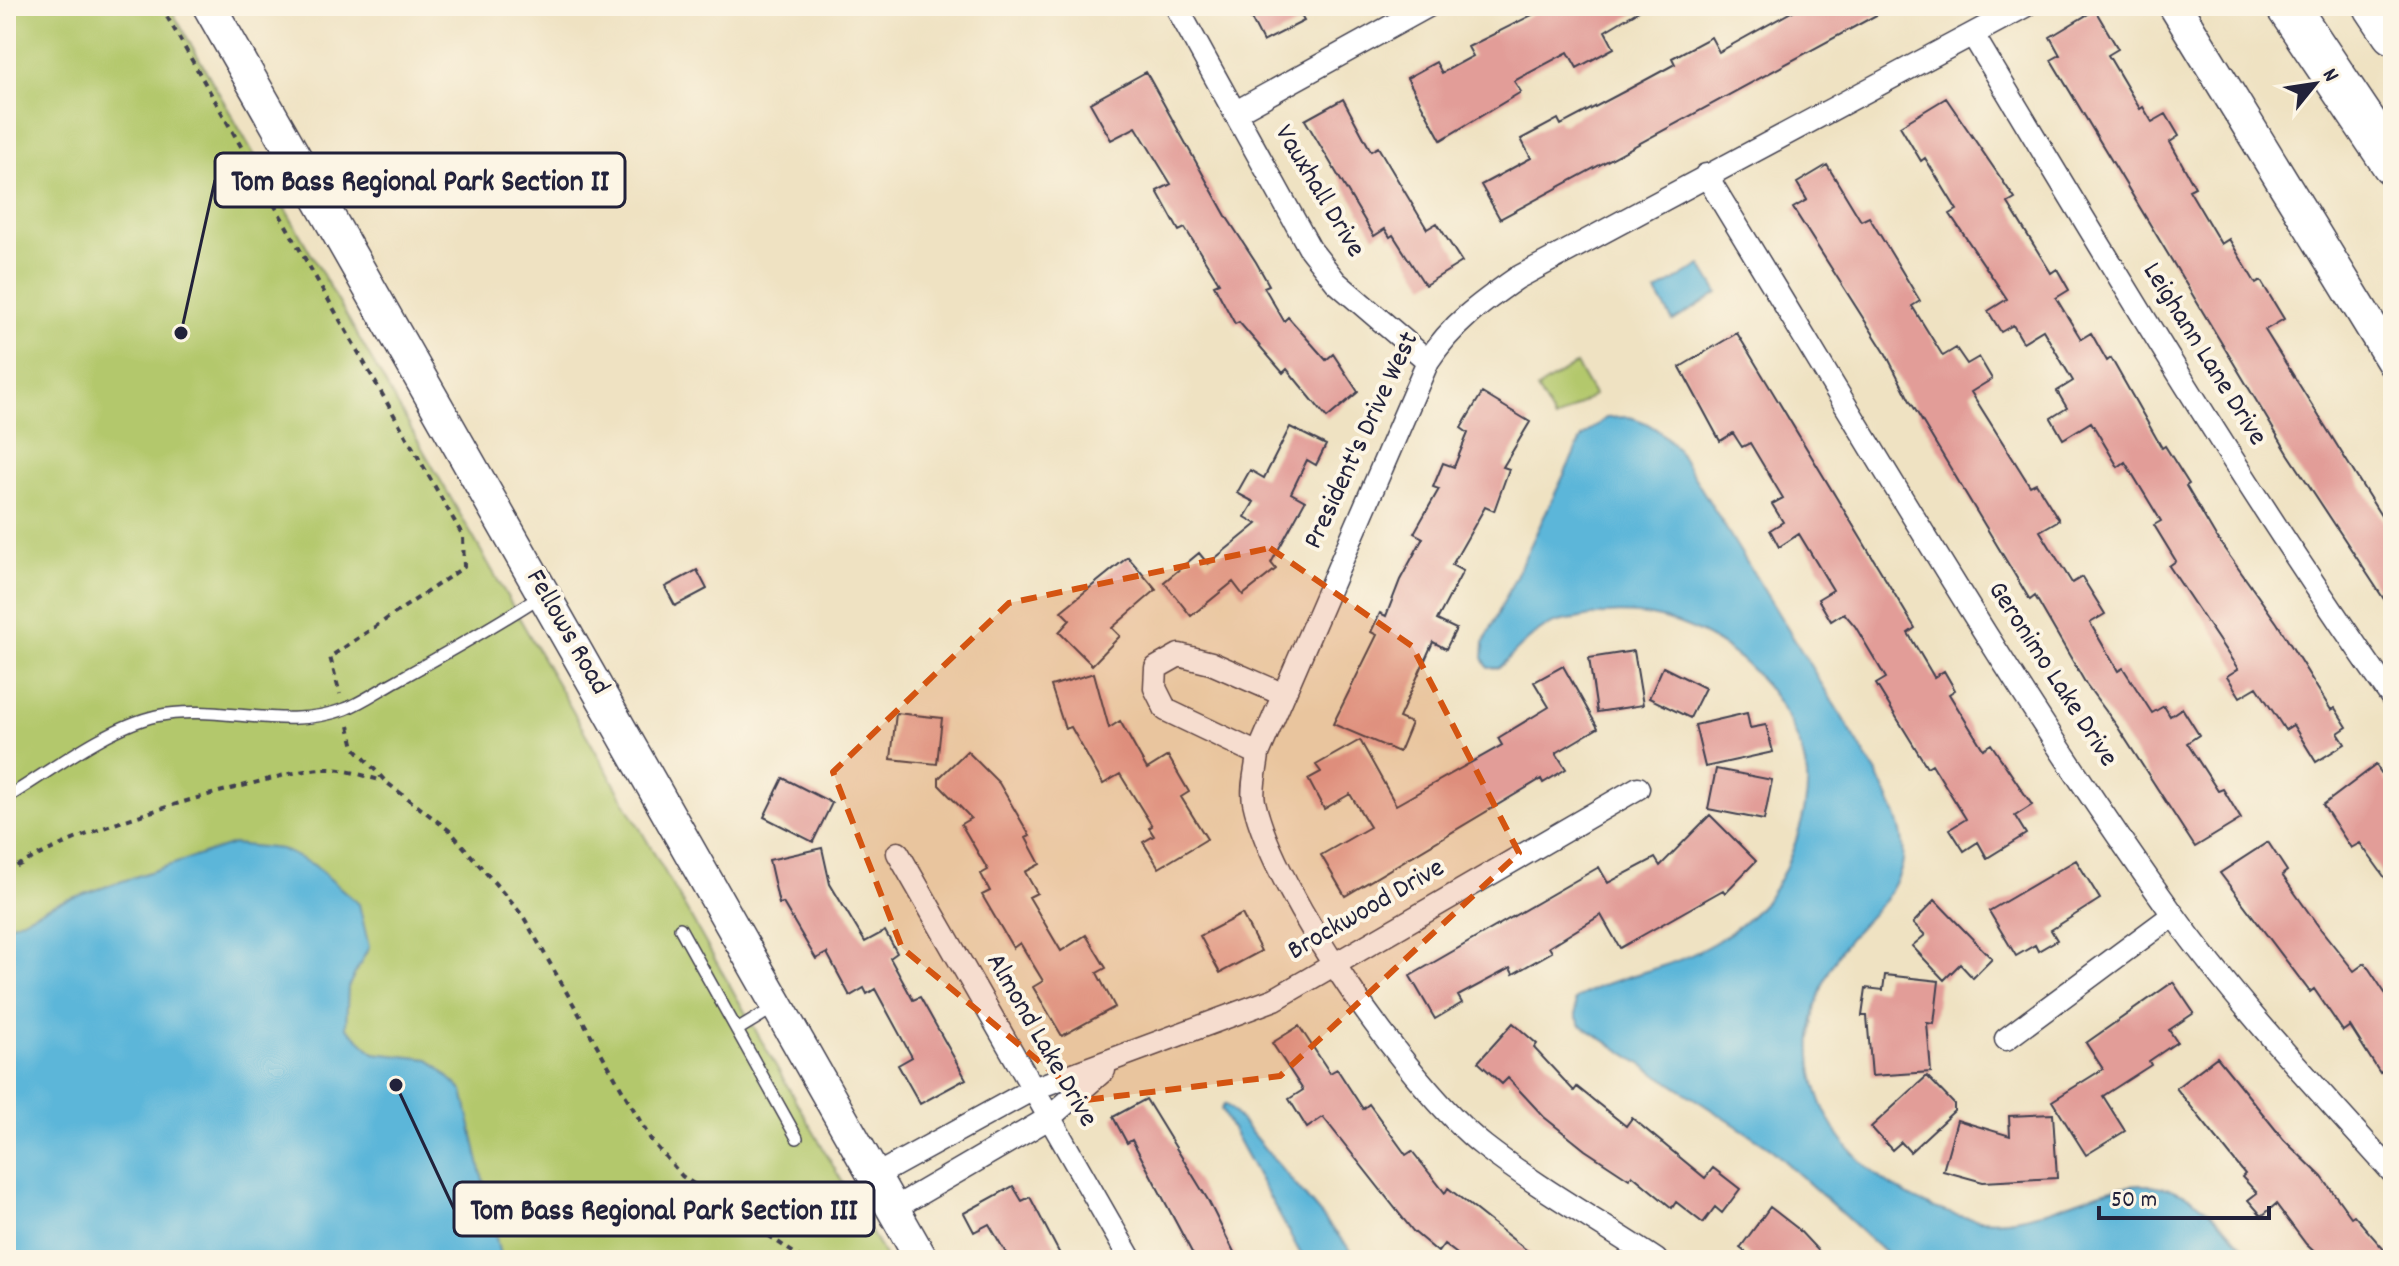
<svg xmlns="http://www.w3.org/2000/svg" width="2399" height="1266" font-family="Dekko,sans-serif">
  <style>
    .green { fill: #b3c86c; stroke: #6a7554; stroke-width: 2 }
    .water { fill: #5bb6d9; stroke: #3e6c8a; stroke-width: 2 }
    .building { fill: #e29d98 }
    .lines { fill: none; stroke-linecap: round; stroke-linejoin: round }
    .lane-casing { stroke: #413f4f; stroke-width: 14 }
    .street-casing { stroke: #413f4f; stroke-width: 25 }
    .secondary-casing { stroke: #413f4f; stroke-width: 35 }
    .highway-casing { stroke: #413f4f; stroke-width: 45 }
    .path { stroke: #413f4f; stroke-width: 4; stroke-dasharray: 6 6; stroke-linecap: butt }
    .lane { stroke: #fff; stroke-width: 11 }
    .street { stroke: #fff; stroke-width: 22 }
    .secondary { stroke: #fff; stroke-width: 32 }
    .highway { stroke: #fff; stroke-width: 42 }
    .marked { fill: #d45411; fill-opacity: 0.2; stroke: #d45411; stroke-width: 6; stroke-dasharray: 16 10; stroke-linejoin: round }
    .labels { text-anchor: middle; dominant-baseline: central; stroke-width: 8; stroke-linejoin: round; paint-order: stroke }
    .street-label { font-size: 28px; fill: #22223b; stroke: #fcf5e5 }
    .leader { fill: none; stroke: #22223b; stroke-width: 3 }
    .callout-dot { fill: #22223b; stroke: #fcf5e5; stroke-width: 3 }
    .callout { fill: #fcf5e5; stroke: #22223b; stroke-width: 3 }
    .callout-label { font-size: 30px; text-anchor: middle; font-weight: bold; fill: #22223b }
  </style>
  <rect width="100%" height="100%" fill="#fcf5e5"/>
  <filter id="ink" filterUnits="userSpaceOnUse"><feTurbulence type="fractalNoise" baseFrequency=".0125" numOctaves="2"/><feDisplacementMap in="SourceGraphic" scale="16" xChannelSelector="R" yChannelSelector="G"/><feConvolveMatrix kernelMatrix="1 2 1 2 8 2 1 2 1" color-interpolation-filters="sRGB"/></filter>
  <filter id="wash" filterUnits="userSpaceOnUse"><feTurbulence type="fractalNoise" baseFrequency=".006" numOctaves="4" result="noise"/><feDisplacementMap in="SourceGraphic" scale="32" xChannelSelector="R" yChannelSelector="G"/><feGaussianBlur stdDeviation="1.8" result="paint"/><feColorMatrix in="noise" values="0 0 0 0 0 0 0 0 0 0 0 0 0 0 0 0 0 1.4 0 .05"/><feComposite in="paint" operator="in"/></filter>
  <g filter="url(#wash)">
    <rect width="100%" height="100%" fill="#efe2c2"/>
    <path class="green" d="M6 6H169L887 1260H6Z
      M1576 364 1594 395 1555 420 1537 389Z"/>
    <path class="water" d="M1701 265 1718 293 1673 321 1656 292Z
      M1629 417C1650 422 1663 433 1677 449L1877 774C1890 801 1909 835 1902 866 1893 902 1858 922 1839 953 1766 1073 1843 1189 1968 1218 2055 1238 2123 1144 2204 1207 2223 1222 2239 1243 2255 1260H1893L1769 1147 1581 1025 1576 1016 1575 1000C1599 983 1626 978 1653 969 1694 957 1738 934 1766 900 1788 873 1813 805 1806 769 1786 669 1685 596 1585 617 1574 620 1560 620 1550 625 1530 634 1514 654 1499 668H1488L1483 658 1484 643 1582 437 1606 418Z
      M233 844 281 849 314 865 359 904 369 947 348 987 346 1027 374 1053 429 1059 463 1091 501 1260H6V927L54 904Z
      M1225 1104 1232 1110 1359 1260H1304L1221 1109Z"/>
    <g id="blocks">
      <path class="building" d="M1256 6H1296L1304 21 1263 42 1247 11Z
        M1550 6H1647L1605 31 1614 48 1577 68 1568 52 1514 81 1521 92 1441 140 1407 78 1436 62 1442 73 1473 56 1468 47Z
        M1802 6H1893L1500 219 1481 185 1531 158 1521 139 1558 119 1561 125 1627 90 1675 64 1672 58 1711 37 1719 52Z
        M2095 10 2118 49 2108 55 2140 109 2143 107 2152 122 2166 114 2179 136 2170 142 2195 187 2189 190 2221 244 2229 239 2256 284 2261 281 2284 319 2265 330 2393 535V613L2289 455 2051 60 2060 55 2050 37Z
        M1146 72 1226 216 1256 262 1269 285 1264 287 1284 321 1288 317 1326 360 1333 354 1358 392 1327 418 1287 369 1283 373 1239 322 1235 324 1214 285 1219 283 1185 228 1179 231 1157 191 1171 184 1136 127 1111 140 1090 103Z
        M1946 98 2015 199 2008 203 2051 273 2057 269 2069 290 2056 298 2081 339 2091 333 2107 361 2111 358 2162 448 2165 446 2189 484 2186 486 2216 537 2277 623 2331 710 2335 708 2347 727 2338 733 2345 744 2316 762 2293 725 2285 730 2257 687 2240 697 2227 676 2238 669 2169 566 2176 561 2154 525 2161 521 2125 462 2118 467 2091 422 2063 439 2051 418 2067 408 2057 391 2073 381 2043 330 2023 342 2013 325 2001 332 1988 311 2007 299 1950 214 1957 210 1925 158 1921 161 1900 126Z
        M1343 99 1371 151 1378 147 1427 229 1437 223 1462 262 1425 285 1393 235 1390 237 1385 229 1374 236 1305 120Z
        M1827 165 1861 221 1869 217 1891 253 1920 301 1912 306 1943 356 1956 348 1967 364 1979 357 1992 379 1971 392 2030 486 2036 483 2059 520 2040 531 2072 583 2082 577 2105 614 2090 623 2118 671 2123 668 2152 713 2164 706 2170 716 2182 708 2199 735 2187 743 2218 791 2223 789 2241 819 2195 847 2117 726 2086 684 2035 596 2030 600 1910 401 1886 354 1793 208 1807 200 1797 183Z
        M1737 333 1915 628 1908 633 1934 677 1944 671 1955 690 1949 694 1983 749 1991 744 2032 805 2015 816 2026 834 1987 858 1978 842 1964 851 1950 829 1966 819 1932 764 1927 767 1876 684 1886 678 1855 626 1844 613 1831 621 1818 599 1833 590 1799 534 1779 547 1770 530 1783 522 1772 504 1783 498 1750 443 1742 447 1733 433 1720 441 1680 367Z
        M1482 393 1530 422 1503 467 1509 469 1494 511 1485 507 1452 565 1463 571 1437 620 1456 629 1446 649 1433 642 1399 718 1411 723 1399 752 1333 724 1377 635 1371 632 1380 613 1386 616 1400 580 1423 538 1414 533 1439 489 1433 487 1443 463 1454 467 1468 433 1461 428Z
        M1290 427 1326 445 1316 465 1307 460 1291 493 1305 501 1271 563 1276 569 1243 595 1233 582 1191 616 1164 582 1199 553 1208 564 1257 524 1245 517 1254 502 1237 493 1250 470 1264 478Z
        M1128 557 1156 590 1112 628 1120 636 1092 665 1059 632 1070 620 1061 611Z
        M697 570 707 589 675 606 665 587Z
        M1634 651 1643 705 1597 712 1589 658Z
        M1563 666 1598 728 1556 753 1566 769 1543 783 1541 779 1345 896 1321 855 1370 827 1350 794 1324 809 1308 779 1321 772 1316 765 1360 740 1396 805 1502 745 1498 738 1549 707 1534 682Z
        M1663 667 1705 688 1690 718 1649 698Z
        M1094 673 1109 728 1120 721 1147 769 1168 756 1189 792 1181 797 1207 839 1159 868 1143 842 1154 836 1149 828 1152 826 1120 774 1103 784 1071 727 1065 729 1051 686Z
        M896 713 942 718 937 764 891 759Z
        M1747 713 1750 728 1766 725 1773 752 1705 767 1695 725Z
        M967 751 999 783 1030 836 1026 838 1040 864 1025 872 1037 893 1029 897 1061 951 1086 935 1106 968 1097 973 1115 1007 1062 1036 1033 987 1043 981 1020 943 1013 948 982 895 990 891 981 874 988 870 961 824 971 818 939 785V778Z
        M2376 765 2393 791V889L2360 843 2351 848 2323 805Z
        M1716 769 1772 780 1764 820 1708 809Z
        M783 778 832 803 813 842 764 817Z
        M1710 815 1756 861 1725 893 1723 890 1620 948 1601 915 1549 947 1552 952 1513 974 1510 968 1458 996 1462 1003 1435 1019 1410 976 1599 867 1608 883 1655 858 1660 866Z
        M2268 842 2287 871 2282 875 2319 927 2354 971 2365 963 2389 999 2387 1000 2393 1010V1064L2380 1073 2350 1026 2343 1031 2314 989 2310 992 2220 873Z
        M822 848 830 884 865 942 885 931 897 953 890 958 913 1000 920 997 966 1079 920 1104 898 1065 912 1057 875 989 867 994 864 988 850 996 827 953 816 959 783 903 779 904 769 860Z
        M2076 860 2100 899 2051 930 2057 940 2038 951 2035 945 2016 956 1989 911Z
        M1935 900 1992 959 1973 978 1960 964 1944 980 1912 946 1925 935 1913 923Z
        M1242 914 1261 951 1220 973 1200 936Z
        M1885 975 1939 981 1934 1024 1927 1023 1931 1072 1872 1076 1867 1016H1862L1866 988 1883 990Z
        M2173 982 2194 1013 2169 1030 2177 1042 2149 1061 2151 1065 2103 1096 2125 1131 2086 1155 2052 1101 2103 1069 2086 1043Z
        M1513 1023 1537 1044 1534 1048 1574 1091 1577 1087 1626 1126 1632 1118 1705 1178 1713 1168 1740 1189 1722 1213 1715 1207 1703 1223 1676 1202 1672 1208 1632 1175 1629 1179 1585 1150 1544 1117 1508 1078 1502 1084 1478 1062Z
        M1299 1026 1330 1073 1337 1069 1363 1109 1369 1104 1406 1155 1412 1151 1445 1193 1448 1188 1539 1260H1465L1444 1244 1438 1252 1413 1231 1323 1117 1307 1128 1289 1099 1303 1090 1272 1043Z
        M2217 1057 2284 1140 2322 1177 2351 1217 2354 1215 2393 1260H2323L2306 1244 2276 1204 2262 1216 2248 1200 2257 1193 2242 1177 2245 1174 2176 1088Z
        M1927 1076 1954 1104V1111L1910 1152 1901 1142 1892 1150 1871 1127Z
        M1146 1099 1208 1200 1238 1260H1196L1132 1140 1127 1143 1113 1117Z
        M2053 1114 2057 1178 1983 1182 1943 1171 1957 1120 2010 1136 2009 1116Z
        M1013 1186 1022 1201 1030 1197 1063 1260H1010L989 1224 974 1232 964 1213Z
        M1770 1207 1797 1228 1827 1260H1756L1740 1248Z"/>
    </g>
  </g>
  <g filter="url(#ink)">
    <use href="#blocks" fill-opacity="0" stroke="#413f4f" stroke-width="2"/>
    <g class="lines">
      <g class="lane-casing">
        <path id="lane" d="M6 798C49 772 107 727 156 716 218 703 283 732 345 709 363 702 381 689 398 680 447 653 494 626 541 596
          M680 928 797 1138
          M737 1030 775 1007"/>
      </g>
      <g class="street-casing">
        <path id="street" d="M1176 6 1310 249 1336 282 1428 361
          M1973 35C2108 260 2242 485 2393 699
          M1236 112 1428 6
          M1706 175C1858 423 2003 677 2172 913 2238 1005 2318 1089 2393 1173
          M1258 754 1166 710 1155 688 1156 668 1179 655 1211 663 1282 694
          M898 853 1131 1260
          M2006 1039 2173 915
          M875 1176 1033 1089 1275 999 1638 788
          M893 1209 1049 1118 1104 1070
          M1656 1260C1599 1222 1538 1188 1484 1146 1411 1089 1273 892 1254 802 1251 787 1257 768 1258 754L1428 361C1452 324 1481 303 1517 278L2025 6"/>
      </g>
      <g class="secondary-casing">
        <path id="secondary" d="M209 6 922 1260
          M2175 6 2393 362"/>
      </g>
      <g class="highway-casing">
        <path id="highway" d="M2287 6 2393 164
          M2375 6 2393 33"/>
      </g>
      <path class="path" d="M161 6 463 536 464 567 330 657 340 694
        M349 726 354 747 386 782 450 831 523 916 651 1140 682 1176 804 1260
        M6 872C80 831 164 806 246 785 271 779 298 770 324 769 344 768 364 776 383 781"/>
      <use href="#lane" class="lane"/>
      <use href="#street" class="street"/>
      <use href="#secondary" class="secondary"/>
      <use href="#highway" class="highway"/>
    </g>
  </g>
  <path class="marked" d="M1270 548 1412 646 1519 853 1280 1076 1086 1100 902 948 833 772 1009 603Z"/>
  <g class="labels">
    <g class="street-label">
      <text transform="translate(1318 192) rotate(59)">Vauxhall Drive</text>
      <text transform="translate(2203 355) rotate(58)">Leighann Lane Drive</text>
      <text transform="translate(1363 441) rotate(-65)">President's Drive West</text>
      <text transform="translate(566 633) rotate(60)">Fellows Road</text>
      <text transform="translate(2051 675) rotate(57)">Geronimo Lake Drive</text>
      <text transform="translate(1367 911) rotate(-30)">Brockwood Drive</text>
      <text transform="translate(1040 1041) rotate(60)">Almond Lake Drive</text>
    </g>
  </g>
  <path class="leader" d="M181 333L215 180M396 1085L454 1209"/>
  <g class="callout-dot">
    <circle cx="181" cy="333" r="8"/>
    <circle cx="396" cy="1085" r="8"/>
  </g>
  <g class="callout">
    <rect x="215" y="153" width="410" height="54" rx="8"/>
    <rect x="454" y="1182" width="420" height="54" rx="8"/>
  </g>
  <g class="callout-label">
    <text x="420" y="190">Tom Bass Regional Park Section II</text>
    <text x="664" y="1219">Tom Bass Regional Park Section III</text>
  </g>
  <rect width="2399" height="1266" fill="none" stroke="#fcf5e5" stroke-width="32"/>
  <g transform="translate(2315 84) rotate(60)" stroke="#fcf5e5" stroke-width="6" paint-order="stroke">
  <path d="M0-6L14 30L0 20L-14 30Z" fill="#22223b"/>
  <text y="-12" font-size="22" font-weight="bold" text-anchor="middle" fill="#22223b">N</text>
  </g>
  <path d="M2099 1206v12h170v-12" fill="none" stroke="#22223b" stroke-width="4"/>
  <text x="2111" y="1206" font-size="24" fill="#22223b" stroke="#fcf5e5" stroke-width="6" paint-order="stroke">50 m</text>
</svg>
